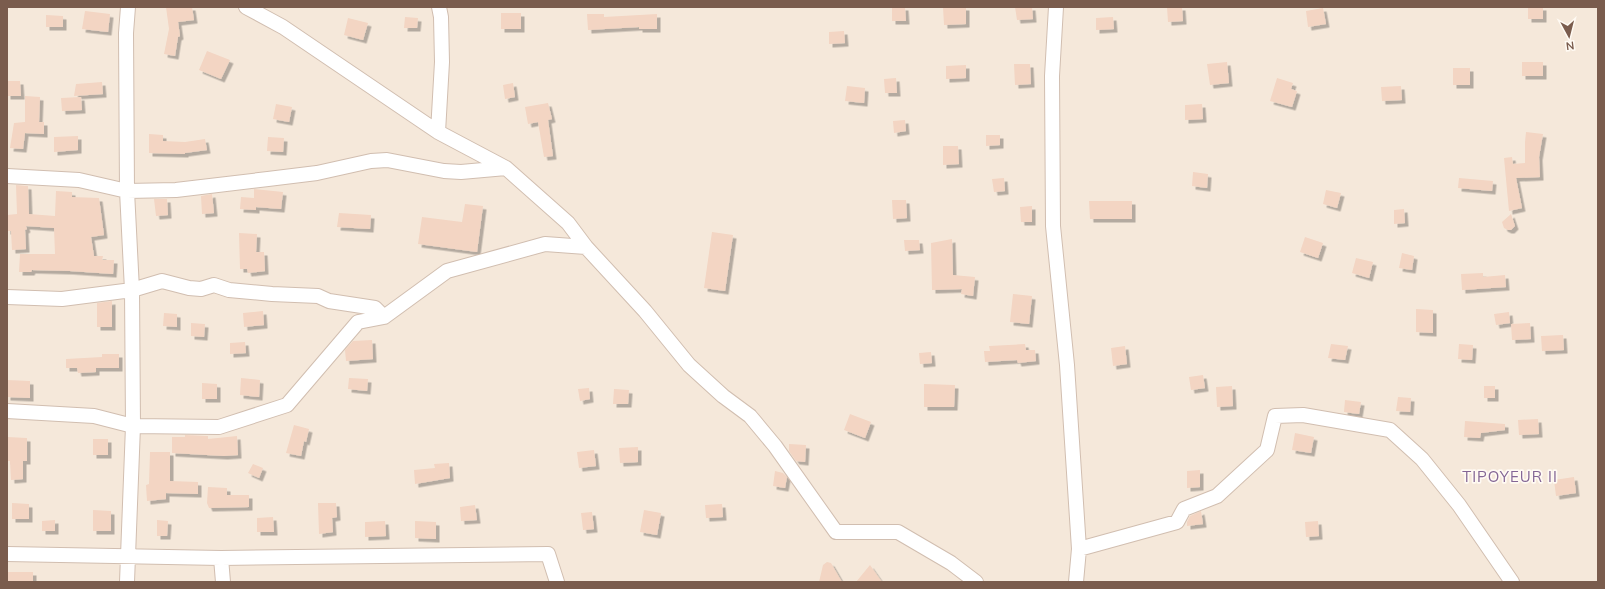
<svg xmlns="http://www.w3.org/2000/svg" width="1605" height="589" font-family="Mulish,sans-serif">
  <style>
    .residential { fill: #f5e8da }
    .building { fill: #f3d5c3; filter: url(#shadow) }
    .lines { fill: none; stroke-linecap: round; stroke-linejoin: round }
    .minor-casing { stroke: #d1beb0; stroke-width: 16 }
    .minor { stroke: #fff; stroke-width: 14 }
    .labels { text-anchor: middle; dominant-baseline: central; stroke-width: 3.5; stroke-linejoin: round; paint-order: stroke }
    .neighbourhood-label { font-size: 15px; letter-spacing: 1px; fill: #846695; stroke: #fffaf3 }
  </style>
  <defs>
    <filter id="shadow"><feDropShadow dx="3.5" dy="3.5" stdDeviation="0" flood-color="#0004"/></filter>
  </defs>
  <rect width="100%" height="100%" fill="#fdf6ec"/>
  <path class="residential" d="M7 7H1598V582H7Z"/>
  <path class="building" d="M166 7H192L194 20 178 22 180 36 178 37 175 56 164 54 169 29Z
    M892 7H905L906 21H892Z
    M943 7H966V24L944 25Z
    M1015 7H1032L1033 19 1017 20Z
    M1167 7H1182L1183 21 1168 22Z
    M1528 7H1543V19H1528Z
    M1323 8 1326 24 1308 27 1306 11Z
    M85 11 110 14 108 32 82 29Z
    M501 13H521V29H501Z
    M587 14H604V17L657 14V29H639V27L588 30Z
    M46 15 63 16V27H46Z
    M405 17 418 18 417 28H404Z
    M1113 17 1114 29 1096 30V18Z
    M348 18 368 23 363 40 344 35Z
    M844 31 845 43 829 44V32Z
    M207 51 230 60 221 79 199 70Z
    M1227 62 1229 83 1210 85 1207 64Z
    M1522 62H1543V76H1522Z
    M1014 64H1030L1031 84 1015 85Z
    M966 65V78L946 79V66Z
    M1453 68H1470V85H1453Z
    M896 78 897 93H885L884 79Z
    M1277 78 1293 83 1291 89 1297 91 1292 107 1270 101Z
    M7 81H20L21 96H7Z
    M102 82 103 94 74 96 76 84Z
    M513 83 515 97 505 99 503 85Z
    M847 86 865 88 864 103 845 101Z
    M1401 86 1402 100 1382 101 1381 87Z
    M25 96 40 97 39 122H44V134L25 133 23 149 10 148 14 123 25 122Z
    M81 97 82 110 62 111 61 98Z
    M548 103 552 119 548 120 553 156 544 157 538 122 528 124 525 107Z
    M276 104 292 107 289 122 273 119Z
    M1202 104 1203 119 1185 120V105Z
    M905 120 906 131 894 133 893 121Z
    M1526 132 1543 134 1539 157 1540 177 1516 178 1522 208 1509 211 1504 158 1512 157 1513 164 1525 163V142Z
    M149 134 163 135V141L185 142 205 139 207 150 185 153V154L149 153Z
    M986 135H1000V145L986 146Z
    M78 136V150L54 152V137Z
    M268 137 284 138 283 152 267 151Z
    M943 146H958L959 164 943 165Z
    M1193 172 1208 174 1207 188 1192 186Z
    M1004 178 1005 191 994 192 992 179Z
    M1459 178 1493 181 1492 191 1458 188Z
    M16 185 28 186 29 214 55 216 56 191 72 192V197L99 198 104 235 91 237 94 256H103L102 260H114L113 274 70 271 32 270 31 272H19L20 254H55L54 228 26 226 27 229 25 230 26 249 12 250 11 231H7V215L17 214Z
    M254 189 283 192 281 209 256 207V210L240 209 241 197 254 198Z
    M1326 190 1341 193 1337 208 1323 204Z
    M212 194 214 213 202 214 201 196Z
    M154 199H167L168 215 156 216Z
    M892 200H906L907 218 893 219Z
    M1089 201H1132V219H1090Z
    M465 204 483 206 477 252 418 244 422 217 462 222Z
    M1032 206V222H1021L1020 207Z
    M1404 209 1405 223 1394 224V210Z
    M339 213 371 215 370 229 337 227Z
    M1511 214 1515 226 1511 230H1508L1504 228 1502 222Z
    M712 232 733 235 725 291 704 288Z
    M239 233 257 234 256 252H264L265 271 248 273 247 269H240Z
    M1305 237 1323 243 1318 258 1300 252Z
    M952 239 953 275 975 277 973 296 961 294 962 289 932 290 931 243Z
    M904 240H919L920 250 905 251Z
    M1402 253 1414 256 1412 270 1399 268Z
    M1356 258 1373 262 1369 278 1352 273Z
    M1483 273V277L1505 275 1506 287 1462 290 1461 274Z
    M1013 294 1032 296 1029 324 1010 322Z
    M112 301V327H97V303Z
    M1416 309 1433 310V333L1416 332Z
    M263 311 264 325 244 327 243 313Z
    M1509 312 1510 323 1496 325 1494 314Z
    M164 313 177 314V327L163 326Z
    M191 323 205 324 204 337 191 336Z
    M1530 323 1531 339 1512 340 1511 324Z
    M1563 335 1564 350 1542 351 1541 336Z
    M372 340 373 359 346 361 345 350 353 341Z
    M245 342 246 353 230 354V343Z
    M1025 344 1026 350H1035L1036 361 1018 363 1017 360 985 362 984 351H990L989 346Z
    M1331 344 1348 346 1345 360 1328 358Z
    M1459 344 1473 345 1472 360 1458 359Z
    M1125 346 1127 364 1113 366 1111 348Z
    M931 352 932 363 920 364 919 353Z
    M102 354H119V368H96V372L78 373 77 368H66V359L102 357Z
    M1203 375 1205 388 1191 390 1189 377Z
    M241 378 260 380 259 397 240 395Z
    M349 378 368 379 367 391 348 389Z
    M7 380 30 381V398L7 397Z
    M202 383 217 384V399H202Z
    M924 384 955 385 954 407H924Z
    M1232 386 1233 406 1217 407 1216 387Z
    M1484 386H1495V398H1484Z
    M589 388 590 399 580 401 578 389Z
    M614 389 629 390 628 404H613Z
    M1398 397 1411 398 1410 412 1396 411Z
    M1345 400 1361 402 1359 414 1344 412Z
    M850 414 871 422 865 438 844 430Z
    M1538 419 1539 434 1519 435 1518 420Z
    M1465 421 1505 424V430L1481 433 1480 438 1464 437Z
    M294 425 309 429 306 442 304 441 301 456 286 453Z
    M1295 433 1314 437 1311 453 1292 450Z
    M185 435 208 436V439L237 436 238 455 224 456 172 453V437H185Z
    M7 437 27 438V461H23V479L11 480 10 461H7Z
    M93 439H108V455H93Z
    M789 444 806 445 805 462 796 461 789 451Z
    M638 447V462L620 463 619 448Z
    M594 450 596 466 579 468 577 452Z
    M150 452H170V481L198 482V494L166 493V499L147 501 146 485 149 484Z
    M449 463 450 478 415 484 414 470 435 468 434 464Z
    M253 464 263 468 259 478 248 473Z
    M1200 470V487L1187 488V471Z
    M775 471 783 473 787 477 785 488 773 486Z
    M1574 477 1576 493 1556 496 1554 480Z
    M208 487 227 488V495H249V507L209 508 207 503Z
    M12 503 29 504V519H12Z
    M318 503H336L337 517 332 518 333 532 319 534Z
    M722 504 723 517 706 518 705 505Z
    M475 505 477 520 461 521 460 507Z
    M93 510 111 511V531H93Z
    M644 510 661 513 657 535 640 532Z
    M1201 511 1203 524 1187 526V522L1190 516Z
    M592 512 594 529 583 530 581 513Z
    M273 517 274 532H257V518Z
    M55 520V531H42V521Z
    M157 520 168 521 167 536H157Z
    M385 521 386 536 365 537V522Z
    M415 521 436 522V539L415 538Z
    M1318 521 1319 536 1306 537 1305 522Z
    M827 562 831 563 842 582H819L823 565Z
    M870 565 882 582H856Z
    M7 572H33V582H7Z"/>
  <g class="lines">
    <g class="minor-casing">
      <path id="minor" d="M246 7 283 27 438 132 506 168 568 223 586 247 645 311 689 365 723 396 750 416 775 446 836 532H898L951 563 976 582
        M1056 7 1052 76 1053 226 1067 365 1079 549 1076 582
        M438 132 442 62 441 17 439 7
        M7 176 79 180 127 191 176 190 268 179 317 173 371 161 387 160 444 171 461 172 506 168
        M7 297 62 299 132 290 162 281 189 288 201 289 214 285 229 290 272 294 318 296 329 301 375 308 384 317
        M7 411 94 416 133 426 219 427 287 405 358 322 384 317 447 271 545 244 586 247
        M1079 549 1177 522 1184 509 1217 496 1267 450 1275 416 1303 415 1390 430 1422 459 1459 505 1512 582
        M7 554 221 558 548 554 557 582
        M221 558 223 582
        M127 582 133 426 132 290 127 191 126 33 128 7"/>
    </g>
    <use href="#minor" class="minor"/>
  </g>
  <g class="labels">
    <g class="neighbourhood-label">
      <text x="1510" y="476">TIPOYEUR II</text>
    </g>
  </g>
  <rect width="1605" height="589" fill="none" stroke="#7a5c4d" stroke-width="16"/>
  <g transform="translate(1569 36) rotate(173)" stroke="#fffaf3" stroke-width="3" paint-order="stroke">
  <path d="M0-3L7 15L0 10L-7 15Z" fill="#7a5c4d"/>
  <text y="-6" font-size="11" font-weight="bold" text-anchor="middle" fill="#7a5c4d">N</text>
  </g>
</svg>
